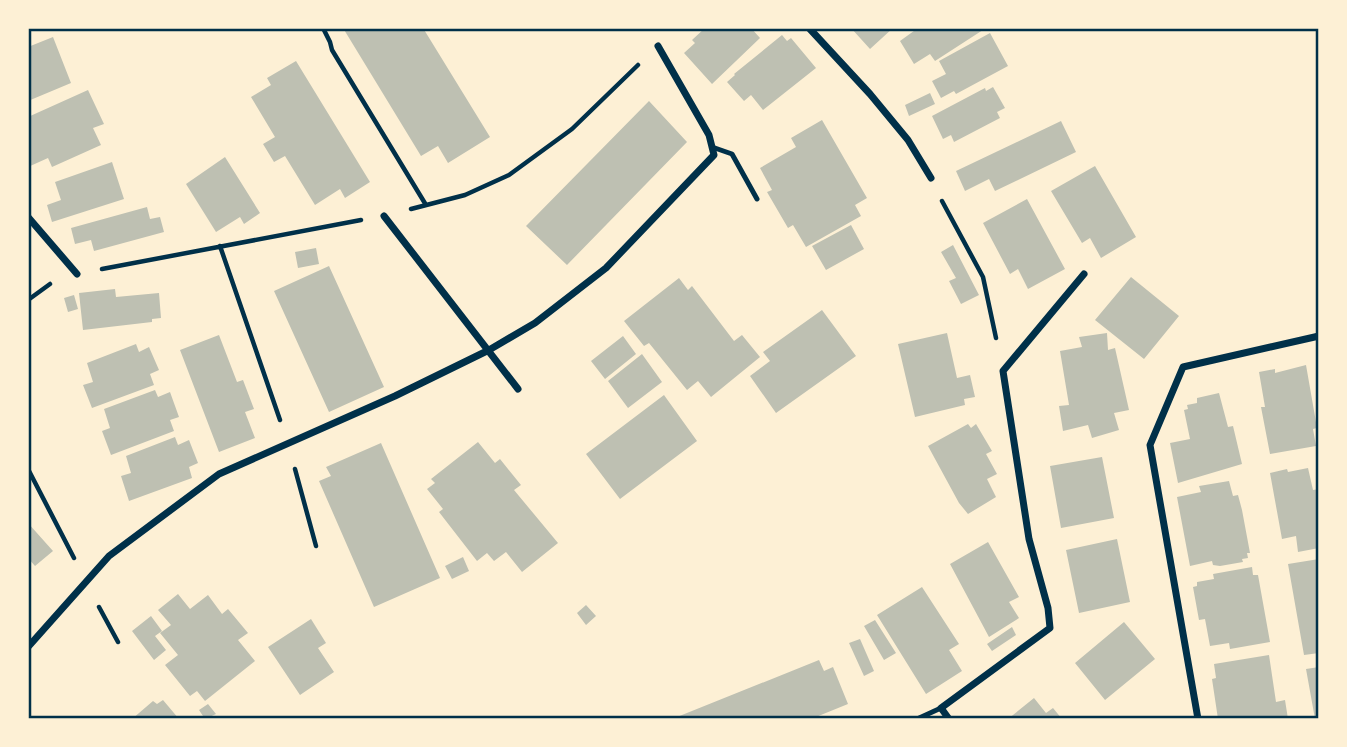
<svg xmlns="http://www.w3.org/2000/svg" width="1347" height="747" font-family="'Asap Condensed',sans-serif">
  <style>
    .building { fill: #bec0b2 }
    .lines { fill: none; stroke-linecap: round; stroke-linejoin: round }
    .path { stroke: #003049; stroke-width: 4.5 }
    .service { stroke: #003049; stroke-width: 5 }
    .minor { stroke: #003049; stroke-width: 7 }
    .neatline { fill: none; stroke: #003049; stroke-width: 2.5 }
  </style>
  <rect width="100%" height="100%" fill="#fdf0d5"/>
  <path class="building" d="M343 28H423L490 137 448 163 438 146 421 156Z
    M705 28H751L760 38 712 84 684 53 695 43 692 40Z
    M851 28H893L870 49Z
    M918 28H986L935 61 930 54 914 64 900 41Z
    M990 33 1008 66 956 94 954 91 941 98 932 81 946 74 939 61Z
    M782 35 787 41 791 38 816 68 763 110 751 95 744 101 727 82 735 75 734 74Z
    M53 37 71 83 28 101V47Z
    M296 61 370 182 345 198 340 189 315 205 285 156 274 162 263 144 275 137 251 97 271 85 267 78Z
    M993 87 1005 108 997 112 1000 118 954 142 951 135 943 139 932 116 985 88 986 91Z
    M88 90 104 124 93 128 101 145 52 167 48 158 28 167V117Z
    M930 93 935 104 909 116 905 105Z
    M649 101 687 142 567 265 526 226Z
    M822 120 867 198 855 205 861 216 806 247 793 225 788 228 767 192 772 190 760 168 796 147 791 138Z
    M1061 121 1076 152 995 191 989 179 965 191 956 171Z
    M225 157 260 213 244 224 240 217 216 232 186 184Z
    M112 162 124 199 52 222 47 205 61 200 55 182Z
    M1095 166 1136 237 1101 258 1090 238 1082 243 1051 191Z
    M1027 199 1065 269 1028 289 1018 269 1010 274 983 223Z
    M147 207 150 219 160 217 164 232 94 251 91 240 75 244 71 228Z
    M851 225 864 249 826 270 812 246Z
    M953 245 979 295 961 304 949 281 956 278 941 252Z
    M316 248 319 264 298 268 295 252Z
    M329 266 384 387 329 412 274 291Z
    M1131 277 1179 316 1144 359 1095 320Z
    M679 278 688 290 692 286 734 341 742 335 760 357 711 397 698 381 687 390 649 343 644 346 624 321Z
    M115 289 116 297 159 293 161 318 152 319V322L83 330 79 293Z
    M74 295 78 309 68 312 64 298Z
    M822 310 856 356 776 413 750 376 770 361 763 352Z
    M947 333 957 378 970 375 975 397 964 399 965 405 915 417 898 344Z
    M1107 333 1108 350 1115 348 1129 410 1114 413 1119 430 1092 438 1088 425 1063 431 1059 406 1069 405 1060 351 1082 347 1079 337Z
    M219 335 237 382 243 380 254 409 245 412 255 438 219 452 180 350Z
    M623 336 636 354 605 379 591 361Z
    M136 344 139 352 149 347 159 370 150 374 154 385 92 408 83 385 93 382 87 363Z
    M642 354 662 382 628 408 608 381Z
    M1306 365 1317 428 1313 429 1316 446 1270 454 1261 407H1265L1259 372 1275 369V373Z
    M155 390 158 397 170 392 179 417 170 420 174 431 111 455 102 431 110 428 104 409Z
    M1219 393 1228 427 1233 426 1242 464 1178 483 1170 443 1190 439 1184 410 1188 409 1187 405 1197 403V398Z
    M664 395 697 441 620 499 586 454Z
    M968 424 971 428 976 424 992 451 986 454 997 474 987 479 996 497 968 514 959 503 928 446Z
    M175 437 178 445 189 440 198 463 189 467 192 478 129 501 121 476 131 473 126 456Z
    M478 442 495 463 500 459 521 485 514 490 558 543 522 572 506 552 494 561 487 553 477 561 439 512 443 509 427 489 435 483 431 479Z
    M381 443 440 578 374 607 319 481 331 476 326 467Z
    M1102 457 1114 518 1061 528 1050 466Z
    M1308 468 1313 490 1319 489V548L1298 552 1296 536 1282 539 1270 473 1287 469 1288 472Z
    M1229 481 1233 496 1238 495 1242 510 1250 553H1247L1248 558 1242 559 1243 562 1220 566 1213 565 1212 561 1190 566 1177 497 1201 492 1199 486Z
    M28 523 53 551 35 566 28 558Z
    M1117 539 1130 602 1079 613 1066 550Z
    M988 542 1019 597 1009 602 1019 618 989 637 950 564Z
    M463 557 469 571 452 579 445 566Z
    M1319 559V653L1304 655 1288 564Z
    M1252 567 1253 575H1258L1270 642 1230 649 1229 643 1210 646 1205 619 1199 620 1193 587 1197 586V582L1214 579 1213 574Z
    M922 587 959 644 949 650 962 671 926 694 877 615Z
    M178 594 190 609 208 595 222 614 228 609 248 633 238 640 255 661 205 701 197 691 190 696 165 665 178 655 160 633 171 625 158 610Z
    M586 605 596 616 586 625 577 613Z
    M151 616 162 631 155 636 166 650 154 660 132 631Z
    M311 619 326 643 318 648 334 672 300 695 268 647Z
    M875 620 896 653 884 660 864 626Z
    M1124 622 1155 659 1105 700 1075 663Z
    M1012 627 1016 635 992 651 987 644Z
    M860 639 874 671 864 676 849 643Z
    M1269 655 1276 702 1285 700 1288 719H1218L1212 679 1216 678 1214 664Z
    M819 660 824 671 833 667 848 704 811 719H672Z
    M1319 667V719H1315L1306 669Z
    M1034 698 1046 713 1053 708 1062 719H1008Z
    M163 700 179 719H132L153 701 157 704Z
    M208 704 216 714 205 719 199 710Z"/>
  <g class="lines">
    <path class="path" d="M323 28 330 42 332 50 426 205
      M942 201 983 277 996 338
      M411 209 465 195 509 175 572 129 638 65
      M220 246 280 420
      M102 269 361 220
      M28 300 50 284
      M28 469 74 558
      M295 469 316 546
      M99 607 118 642"/>
    <path class="service" d="M712 147 732 154 757 199
      M917 719 941 708"/>
    <path class="minor" d="M809 28 870 94 908 140 931 178
      M384 216 518 389
      M28 217 77 274
      M28 647 109 556 219 474 395 396 489 350 535 323 606 268 714 155 709 135 658 46
      M949 719 941 708 1050 628 1048 608 1029 539 1003 371 1084 274
      M1198 719 1150 445 1183 367 1319 336"/>
  </g>
  <rect width="1347" height="747" fill="none" stroke="#fdf0d5" stroke-width="60"/>
  <rect x="30" y="30" width="1287" height="687" class="neatline"/>
</svg>
